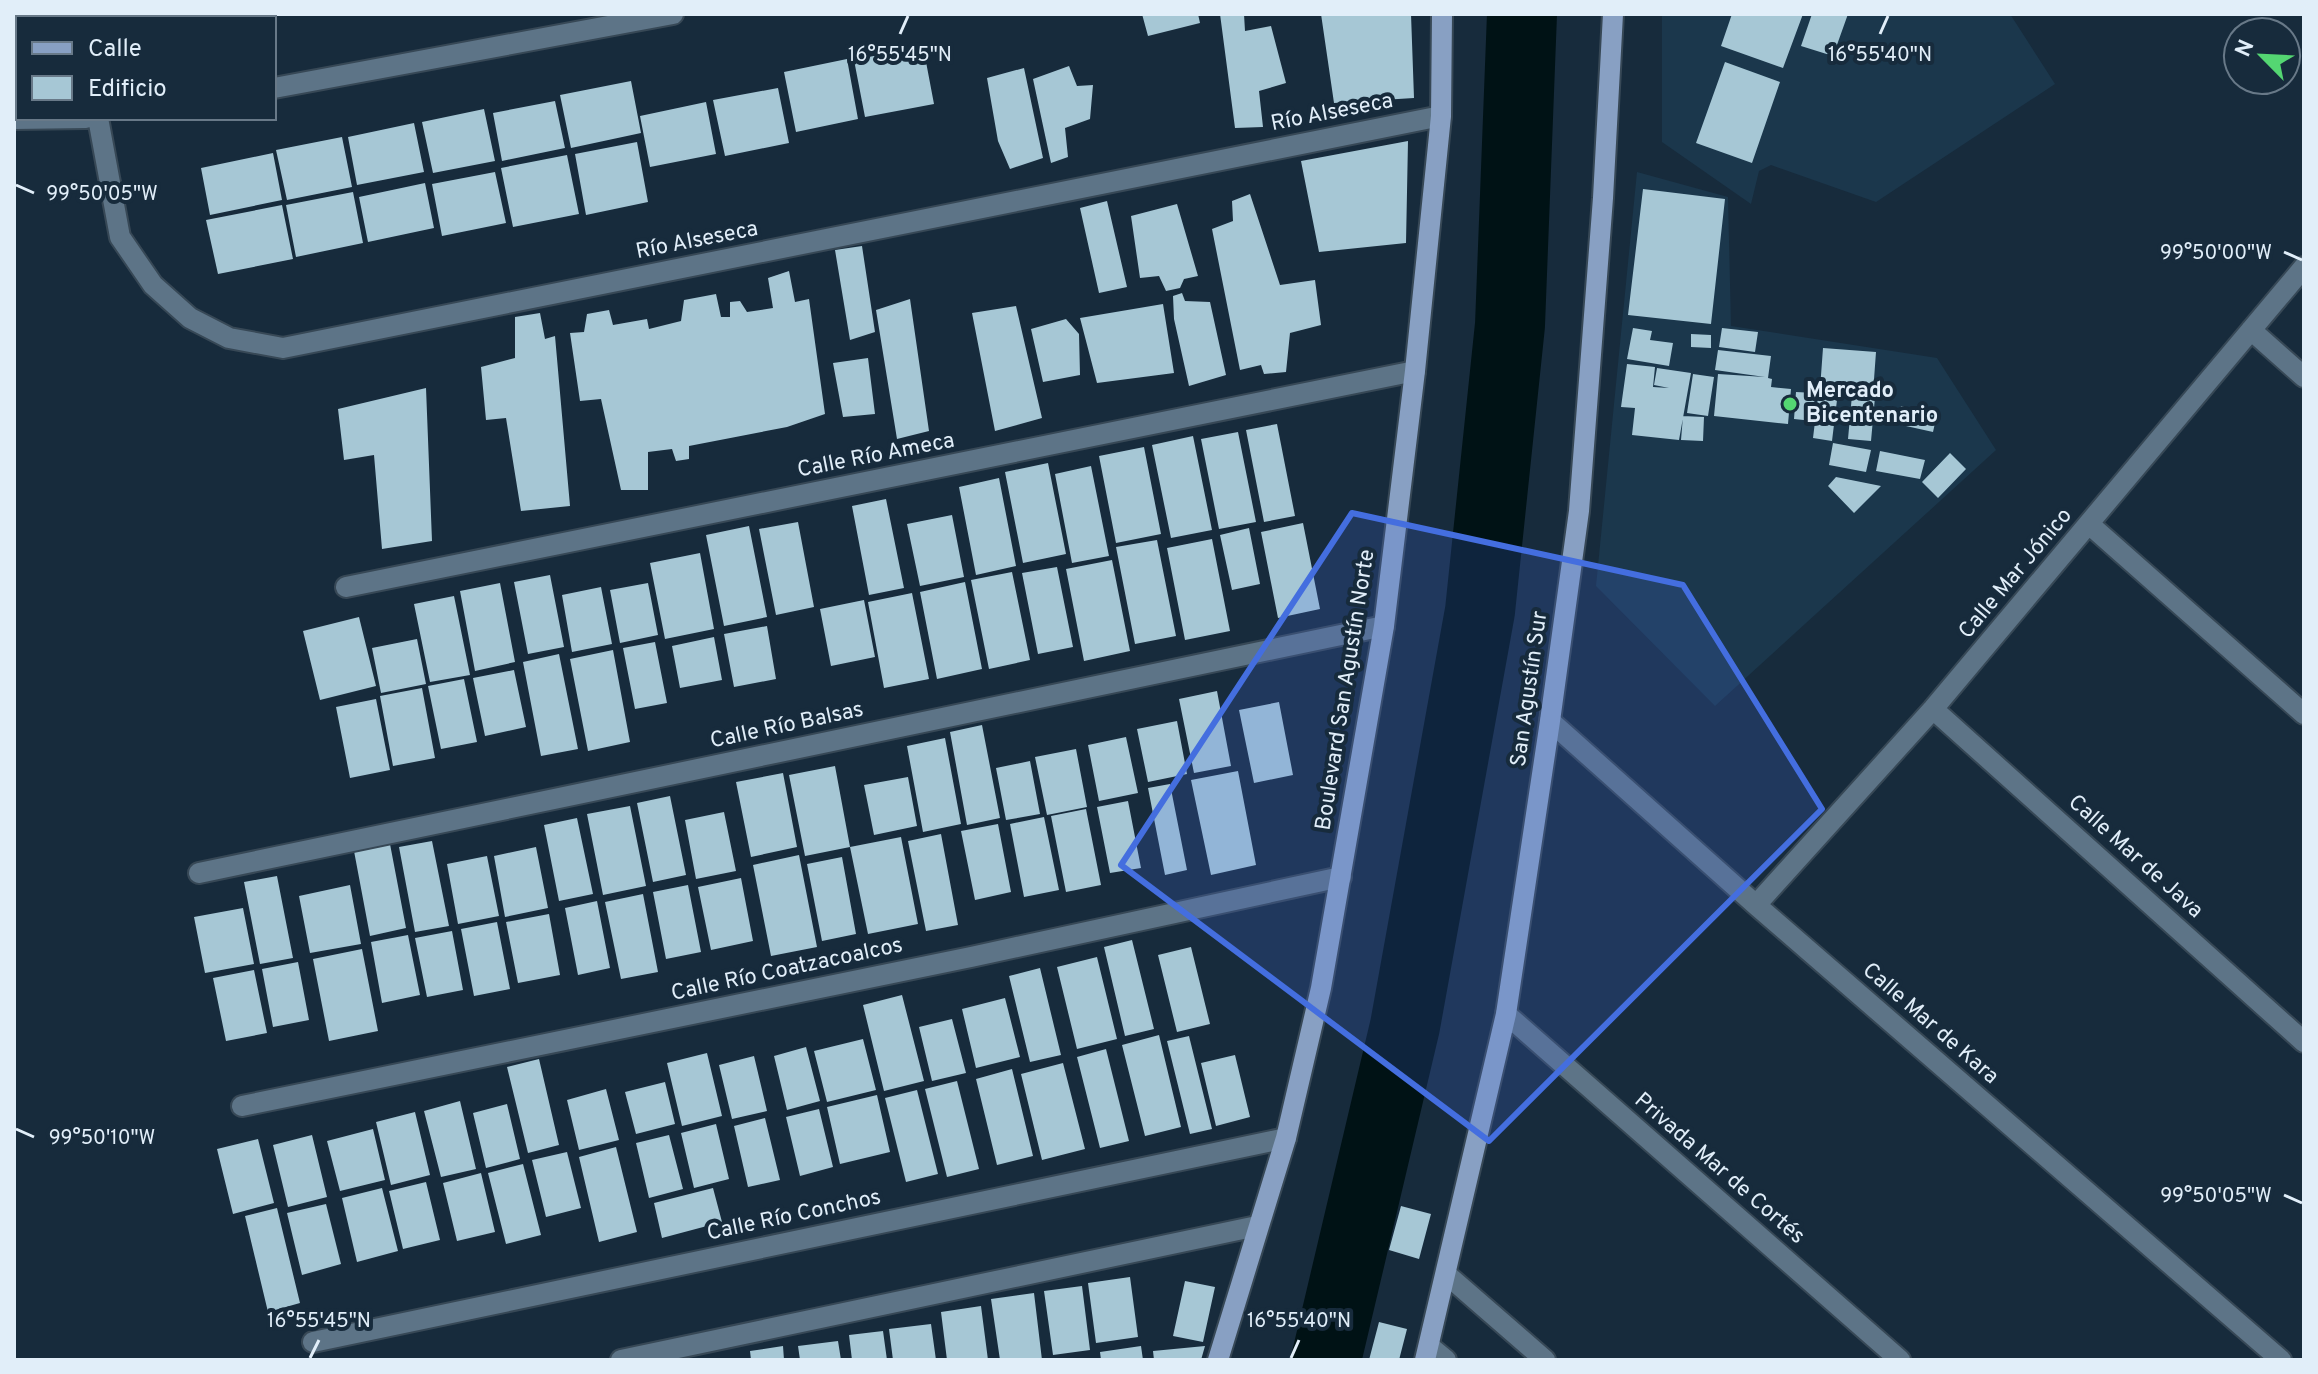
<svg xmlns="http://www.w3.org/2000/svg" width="2318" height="1374" font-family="Overpass,sans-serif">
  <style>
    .built { fill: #1b374c }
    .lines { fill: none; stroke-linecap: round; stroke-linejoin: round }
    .river { stroke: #001215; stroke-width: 70 }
    .building { fill: #a6c7d5 }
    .minor-casing { stroke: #374856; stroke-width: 24 }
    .major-casing { stroke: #374856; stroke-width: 24 }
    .minor { stroke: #5d7487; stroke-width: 20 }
    .major { stroke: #88a0c3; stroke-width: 20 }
    .marked { fill: #446edf; fill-opacity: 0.2; stroke: #446edf; stroke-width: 6; stroke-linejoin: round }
    .ticks { fill: none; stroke: #e1eef9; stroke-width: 3 }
    .poi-dot { fill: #54d672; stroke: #172b3c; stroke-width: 3 }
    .labels { text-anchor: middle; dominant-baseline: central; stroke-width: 8; stroke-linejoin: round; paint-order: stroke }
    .street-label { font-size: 22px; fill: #e1eef9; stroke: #172b3c }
    .poi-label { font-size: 22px; font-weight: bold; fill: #e1eef9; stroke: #172b3c; text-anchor: start }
    .ticks-label { font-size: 20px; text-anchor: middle; fill: #e1eef9; stroke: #172b3c; stroke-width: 8; stroke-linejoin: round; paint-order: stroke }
  </style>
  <rect width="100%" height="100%" fill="#172b3c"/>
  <path class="built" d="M1662 14H2010L2055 84 1876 202 1771 165 1759 171 1751 204 1662 142Z
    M1637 172 1728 197 1731 326 1937 358 1996 450 1715 706 1596 586Z"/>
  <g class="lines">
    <path class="river" d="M1326 1360 1405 1026 1480 611 1510 325 1522 14"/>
  </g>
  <path class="building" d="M1142 14H1198L1200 23 1148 36Z
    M1220 14H1244L1245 31 1271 26 1286 83 1259 91 1263 127 1235 128Z
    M1321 14H1411L1414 98 1334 103Z
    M1732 14H1803L1783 68 1721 46Z
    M1812 14H1848L1833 56 1801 46Z
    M923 46 934 104 865 117 854 60Z
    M847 59 858 119 796 132 784 72Z
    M1725 62 1780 82 1752 163 1696 143Z
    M1069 66 1077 86 1093 85 1090 119 1065 128 1068 157 1051 163 1033 79Z
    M1024 68 1043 158 1010 169 998 141 987 78Z
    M631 81 641 133 571 148 560 95Z
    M778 88 789 143 725 156 713 100Z
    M555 101 565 148 502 161 493 113Z
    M706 102 716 154 650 167 640 116Z
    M484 109 495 161 433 173 422 122Z
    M414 123 424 172 357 185 348 137Z
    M342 137 352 187 287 200 276 150Z
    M1408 141 1406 243 1319 252 1301 161Z
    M637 142 648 202 586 215 575 154Z
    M273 153 282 200 210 215 201 168Z
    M567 155 579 214 513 227 501 168Z
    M495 172 506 223 442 236 432 184Z
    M425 183 434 228 368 242 359 197Z
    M1643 189 1725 199 1711 324 1628 315Z
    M353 192 363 243 296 257 286 205Z
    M1250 194 1280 285 1315 280 1321 325 1290 333 1286 372 1264 374 1261 365 1240 370 1212 229 1233 221 1232 201Z
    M1107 201 1127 287 1099 293 1080 208Z
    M1177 204 1198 276 1184 279 1180 288 1166 291 1159 276 1140 278 1131 216Z
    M282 205 293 259 218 274 206 220Z
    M862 246 875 332 850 340 835 250Z
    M789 271 795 302 809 299 825 414 787 427 689 446V459L676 461 672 449 648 452V490H621L601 399 580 401 570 333 584 332 587 314 609 310 613 325 647 319 649 329 681 321 684 300 716 294 721 317H730V302L740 301 747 312 773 308 768 278Z
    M1182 293 1185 301 1210 302 1226 375 1189 386 1174 319 1173 296Z
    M910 299 929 431 897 439 876 310Z
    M1163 304 1174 373 1097 383 1080 318Z
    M1016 306 1042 418 995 431 972 313Z
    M540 313 545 339 555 336 570 506 521 511 506 418 486 420 481 367 515 358V317Z
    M1066 319 1079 334 1080 375 1043 382 1031 329Z
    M1633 328 1652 331 1650 340 1673 343 1669 366 1627 359Z
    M1722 328 1758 332 1755 352 1719 347Z
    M1691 334 1711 335V348L1691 347Z
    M1823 348 1876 352 1873 393 1820 389Z
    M1718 350 1771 356 1768 378 1772 379 1771 387 1791 389 1788 424 1714 416 1718 374 1765 377 1715 370Z
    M868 358 875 414 843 417 833 363Z
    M1627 364 1655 367 1653 387 1669 388 1654 385 1657 368 1691 373 1679 440 1632 435 1635 408 1621 407Z
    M1693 374 1714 377 1708 416 1687 413Z
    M426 388 432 541 382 549 374 455 344 460 338 409Z
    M1796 392 1815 393 1813 421 1794 419Z
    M1852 395 1875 397 1871 441 1848 439Z
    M1818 397 1837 400 1832 441 1813 438Z
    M1901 406 1937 414 1933 432 1897 424Z
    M1683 416 1704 417 1703 441 1681 440Z
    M1277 424 1295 516 1264 522 1246 430Z
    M1238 432 1256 522 1219 529 1201 439Z
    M1193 436 1212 530 1171 538 1152 445Z
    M1833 443 1871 450 1866 472 1829 465Z
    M1144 447 1161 534 1116 543 1099 456Z
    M1880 451 1925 460 1920 479 1876 471Z
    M1950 453 1966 469 1938 498 1922 482Z
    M1048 463 1066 554 1023 563 1005 472Z
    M1091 466 1109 556 1072 563 1055 474Z
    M1836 477 1881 486 1854 513 1828 486Z
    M999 478 1016 566 976 575 959 487Z
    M886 499 904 588 869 595 852 506Z
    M952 515 964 577 920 586 907 524Z
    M798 522 814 607 776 615 759 529Z
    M1303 523 1320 609 1278 618 1261 532Z
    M749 526 767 617 724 626 706 535Z
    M1249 528 1260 584 1232 590 1220 535Z
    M1212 539 1230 631 1185 640 1167 548Z
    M1157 540 1176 636 1135 644 1116 547Z
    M700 553 714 629 665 639 650 563Z
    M1112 560 1130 651 1084 661 1066 569Z
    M1057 567 1073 647 1038 654 1022 573Z
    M1012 572 1030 660 989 669 971 580Z
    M550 575 564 647 528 654 514 582Z
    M965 582 982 669 937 679 920 592Z
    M500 583 515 662 475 671 460 591Z
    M648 583 658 635 620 643 610 590Z
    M601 587 612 644 572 652 562 595Z
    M912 593 929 679 884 688 868 602Z
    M454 596 470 675 430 682 414 604Z
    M864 600 875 657 831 666 820 609Z
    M359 617 376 686 320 700 303 631Z
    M767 626 776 679 734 687 724 634Z
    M714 637 722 680 680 688 672 646Z
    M417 639 426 684 381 693 372 648Z
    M655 642 667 703 635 709 623 648Z
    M613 650 630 742 588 751 570 659Z
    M559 654 578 749 541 756 523 662Z
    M514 670 526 727 485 736 473 678Z
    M464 679 477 742 441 749 428 686Z
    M422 688 435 758 393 766 380 696Z
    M1217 691 1231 766 1194 773 1179 699Z
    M376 699 390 770 350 778 336 707Z
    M1279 702 1293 775 1254 783 1239 710Z
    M1177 721 1187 774 1148 782 1137 729Z
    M982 725 1000 818 967 825 950 732Z
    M1126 737 1138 793 1099 801 1088 745Z
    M945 738 961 824 923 832 907 746Z
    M1076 749 1087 807 1047 815 1035 757Z
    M1030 761 1040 814 1006 820 996 768Z
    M835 766 850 847 805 856 789 775Z
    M1238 771 1256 865 1211 875 1191 780Z
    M783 773 797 847 751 857 736 782Z
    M908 777 917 826 874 835 864 785Z
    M1170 784 1187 870 1165 875 1148 788Z
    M670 796 686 875 653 882 637 803Z
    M1128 801 1141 868 1110 873 1097 807Z
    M630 806 646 886 603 895 587 814Z
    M1086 809 1101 885 1066 892 1051 816Z
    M724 812 736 871 696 879 685 820Z
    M1044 817 1059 890 1024 897 1010 824Z
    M577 818 593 894 559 901 544 825Z
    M998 824 1011 892 975 900 961 831Z
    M941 834 958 925 926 931 908 841Z
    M901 837 918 924 868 934 850 847Z
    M432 841 449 926 415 932 399 847Z
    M390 844 406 928 370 936 354 851Z
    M536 847 548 908 505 917 494 856Z
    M799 855 817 947 771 956 753 865Z
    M487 856 499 916 458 924 447 864Z
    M842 857 856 934 822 941 807 864Z
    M277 876 293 958 260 964 244 882Z
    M741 878 753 941 711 950 698 887Z
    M350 885 361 944 310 953 299 896Z
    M688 885 701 952 666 959 653 892Z
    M643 894 658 972 621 979 605 902Z
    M597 901 610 968 578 975 565 908Z
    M243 908 254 964 205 973 194 917Z
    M549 914 560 975 518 983 506 922Z
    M497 922 510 989 474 996 461 929Z
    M452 931 463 990 427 997 415 938Z
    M408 935 420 995 382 1003 371 942Z
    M1132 940 1154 1029 1125 1036 1104 947Z
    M1191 947 1210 1024 1177 1032 1158 955Z
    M362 949 378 1031 329 1041 313 959Z
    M1097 957 1117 1039 1077 1049 1057 967Z
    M298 962 309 1020 273 1027 262 969Z
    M1040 968 1061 1055 1030 1062 1009 976Z
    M254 970 267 1033 226 1041 213 978Z
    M902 995 924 1081 884 1091 863 1005Z
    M1005 998 1020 1057 976 1068 962 1009Z
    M952 1019 966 1073 932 1081 919 1027Z
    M1159 1035 1181 1127 1145 1136 1122 1045Z
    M1189 1036 1212 1129 1190 1134 1167 1041Z
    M863 1039 876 1090 827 1102 814 1051Z
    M806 1047 820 1101 787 1110 774 1056Z
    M1106 1049 1129 1141 1100 1148 1077 1057Z
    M707 1053 722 1116 682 1126 667 1063Z
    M1235 1055 1250 1117 1216 1126 1201 1063Z
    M754 1056 767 1111 732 1119 719 1065Z
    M539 1059 559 1145 528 1153 507 1067Z
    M1063 1063 1085 1149 1042 1160 1021 1074Z
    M1012 1069 1033 1156 997 1165 976 1079Z
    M957 1081 979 1169 947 1177 925 1089Z
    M665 1082 675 1124 636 1134 625 1092Z
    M606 1089 619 1140 579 1150 567 1100Z
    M917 1090 938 1174 906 1182 885 1098Z
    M877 1095 890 1152 840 1164 827 1107Z
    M460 1101 476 1169 441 1177 424 1111Z
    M507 1104 520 1159 486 1168 473 1113Z
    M819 1109 833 1167 800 1176 786 1117Z
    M415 1112 430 1175 391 1185 376 1122Z
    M765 1118 780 1180 748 1187 734 1126Z
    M716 1124 729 1179 694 1188 681 1133Z
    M373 1129 385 1180 340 1191 327 1141Z
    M312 1135 327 1197 288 1207 273 1145Z
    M669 1135 683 1189 649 1198 636 1143Z
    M258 1139 274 1203 233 1214 217 1149Z
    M616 1147 637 1232 599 1242 579 1157Z
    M567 1152 581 1208 546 1217 532 1160Z
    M523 1164 541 1235 506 1244 488 1173Z
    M481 1173 495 1232 457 1241 443 1183Z
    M426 1182 440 1240 403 1249 389 1191Z
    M382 1188 398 1251 357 1262 342 1198Z
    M713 1188 722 1222 662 1238 654 1203Z
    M326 1204 341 1264 302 1275 287 1213Z
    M1401 1206 1431 1214 1419 1259 1389 1250Z
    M277 1208 300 1303 268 1312 245 1216Z
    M1130 1277 1138 1337 1096 1343 1088 1283Z
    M1185 1281 1215 1287 1203 1342 1173 1336Z
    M1082 1286 1090 1350 1053 1355 1044 1291Z
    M1034 1293 1042 1360H1000L991 1299Z
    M981 1306 988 1360H947L941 1312Z
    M1379 1322 1407 1329 1399 1360H1369Z
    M931 1324 936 1360H893L889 1329Z
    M883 1331 887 1360H852L849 1335Z
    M838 1341 841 1360H800L798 1346Z
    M783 1346 784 1360H751L750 1351Z
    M1141 1346 1143 1360H1101L1100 1352Z
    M1205 1346 1201 1360H1154L1153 1351Z"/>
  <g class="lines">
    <g class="minor-casing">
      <path id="minor" d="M193 18 195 14
        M229 18 233 14
        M274 88 673 14
        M98 118 120 237 153 285 190 318 229 338 283 348 1441 116
        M14 119 86 118
        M2251 330 2304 377
        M2089 524 2304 714
        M346 587 1415 371
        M1933 709 2304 1042
        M1550 721 1756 905 2281 1360
        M199 873 1384 626
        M1756 905 1933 709 2304 267
        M1506 1014 1900 1360
        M242 1106 971 957 1341 877
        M1446 1274 1545 1360
        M313 1342 1286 1138
        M1429 1346 1446 1360
        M621 1360 1257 1226"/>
    </g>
    <g class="major-casing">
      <path id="major" d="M1218 1360 1286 1138 1321 988 1384 626 1415 371 1441 116 1442 14
        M1425 1360 1506 1014 1550 721 1579 511 1603 198 1613 14"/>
    </g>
    <use href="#minor" class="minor"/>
    <use href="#major" class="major"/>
  </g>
  <path class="marked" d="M1352 513 1683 585 1822 809 1489 1141 1121 865Z"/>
  <path class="ticks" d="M900 34 908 16M1880 34 1888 16M16 185 34 193M2284 252 2302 260M16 1129 34 1137M2284 1195 2302 1203M310 1358 319 1340M1291 1358 1299 1340"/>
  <circle class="poi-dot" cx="1790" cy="404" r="8"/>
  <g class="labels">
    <g class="street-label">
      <text transform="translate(1332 113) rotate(-11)">Río Alseseca</text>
      <text transform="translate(697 241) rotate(-11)">Río Alseseca</text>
      <text transform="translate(876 456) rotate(-11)">Calle Río Ameca</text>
      <text transform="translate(2016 574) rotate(-50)">Calle Mar Jónico</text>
      <text transform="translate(1530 689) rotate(-82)">San Agustín Sur</text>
      <text transform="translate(1346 690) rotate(-81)">Boulevard San Agustín Norte</text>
      <text transform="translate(787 726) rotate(-12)">Calle Río Balsas</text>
      <text transform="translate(2135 857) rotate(42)">Calle Mar de Java</text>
      <text transform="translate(787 970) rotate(-12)">Calle Río Coatzacoalcos</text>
      <text transform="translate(1930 1024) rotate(41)">Calle Mar de Kara</text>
      <text transform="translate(1719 1169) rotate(41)">Privada Mar de Cortés</text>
      <text transform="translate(794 1216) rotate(-12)">Calle Río Conchos</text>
    </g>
    <g class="poi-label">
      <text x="1806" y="391">Mercado<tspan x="1806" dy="25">Bicentenario</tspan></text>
    </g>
  </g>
  <g class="ticks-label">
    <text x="900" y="61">16°55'45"N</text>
    <text x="1880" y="61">16°55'40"N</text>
    <text x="102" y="200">99°50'05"W</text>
    <text x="2216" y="259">99°50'00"W</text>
    <text x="102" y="1144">99°50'10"W</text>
    <text x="2216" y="1202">99°50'05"W</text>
    <text x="319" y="1327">16°55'45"N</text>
    <text x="1299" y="1327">16°55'40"N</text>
  </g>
  <rect width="2318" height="1374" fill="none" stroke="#e1eef9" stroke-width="32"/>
  <rect x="16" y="16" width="260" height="104" fill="#172b3c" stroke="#687988" stroke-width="2"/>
  <rect x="32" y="42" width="40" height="12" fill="#88a0c3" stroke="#687988" stroke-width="2"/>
  <text x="88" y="56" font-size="24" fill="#e1eef9">Calle</text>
  <rect x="32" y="76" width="40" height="24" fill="#a6c7d5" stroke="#687988" stroke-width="2"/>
  <text x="88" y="96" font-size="24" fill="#e1eef9">Edificio</text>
  <g transform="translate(2262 56) rotate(294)"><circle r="38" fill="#172b3c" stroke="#687988" stroke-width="2"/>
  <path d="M0-6L14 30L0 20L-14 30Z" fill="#54d672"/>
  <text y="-12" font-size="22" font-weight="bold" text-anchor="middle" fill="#e1eef9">N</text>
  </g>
</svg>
